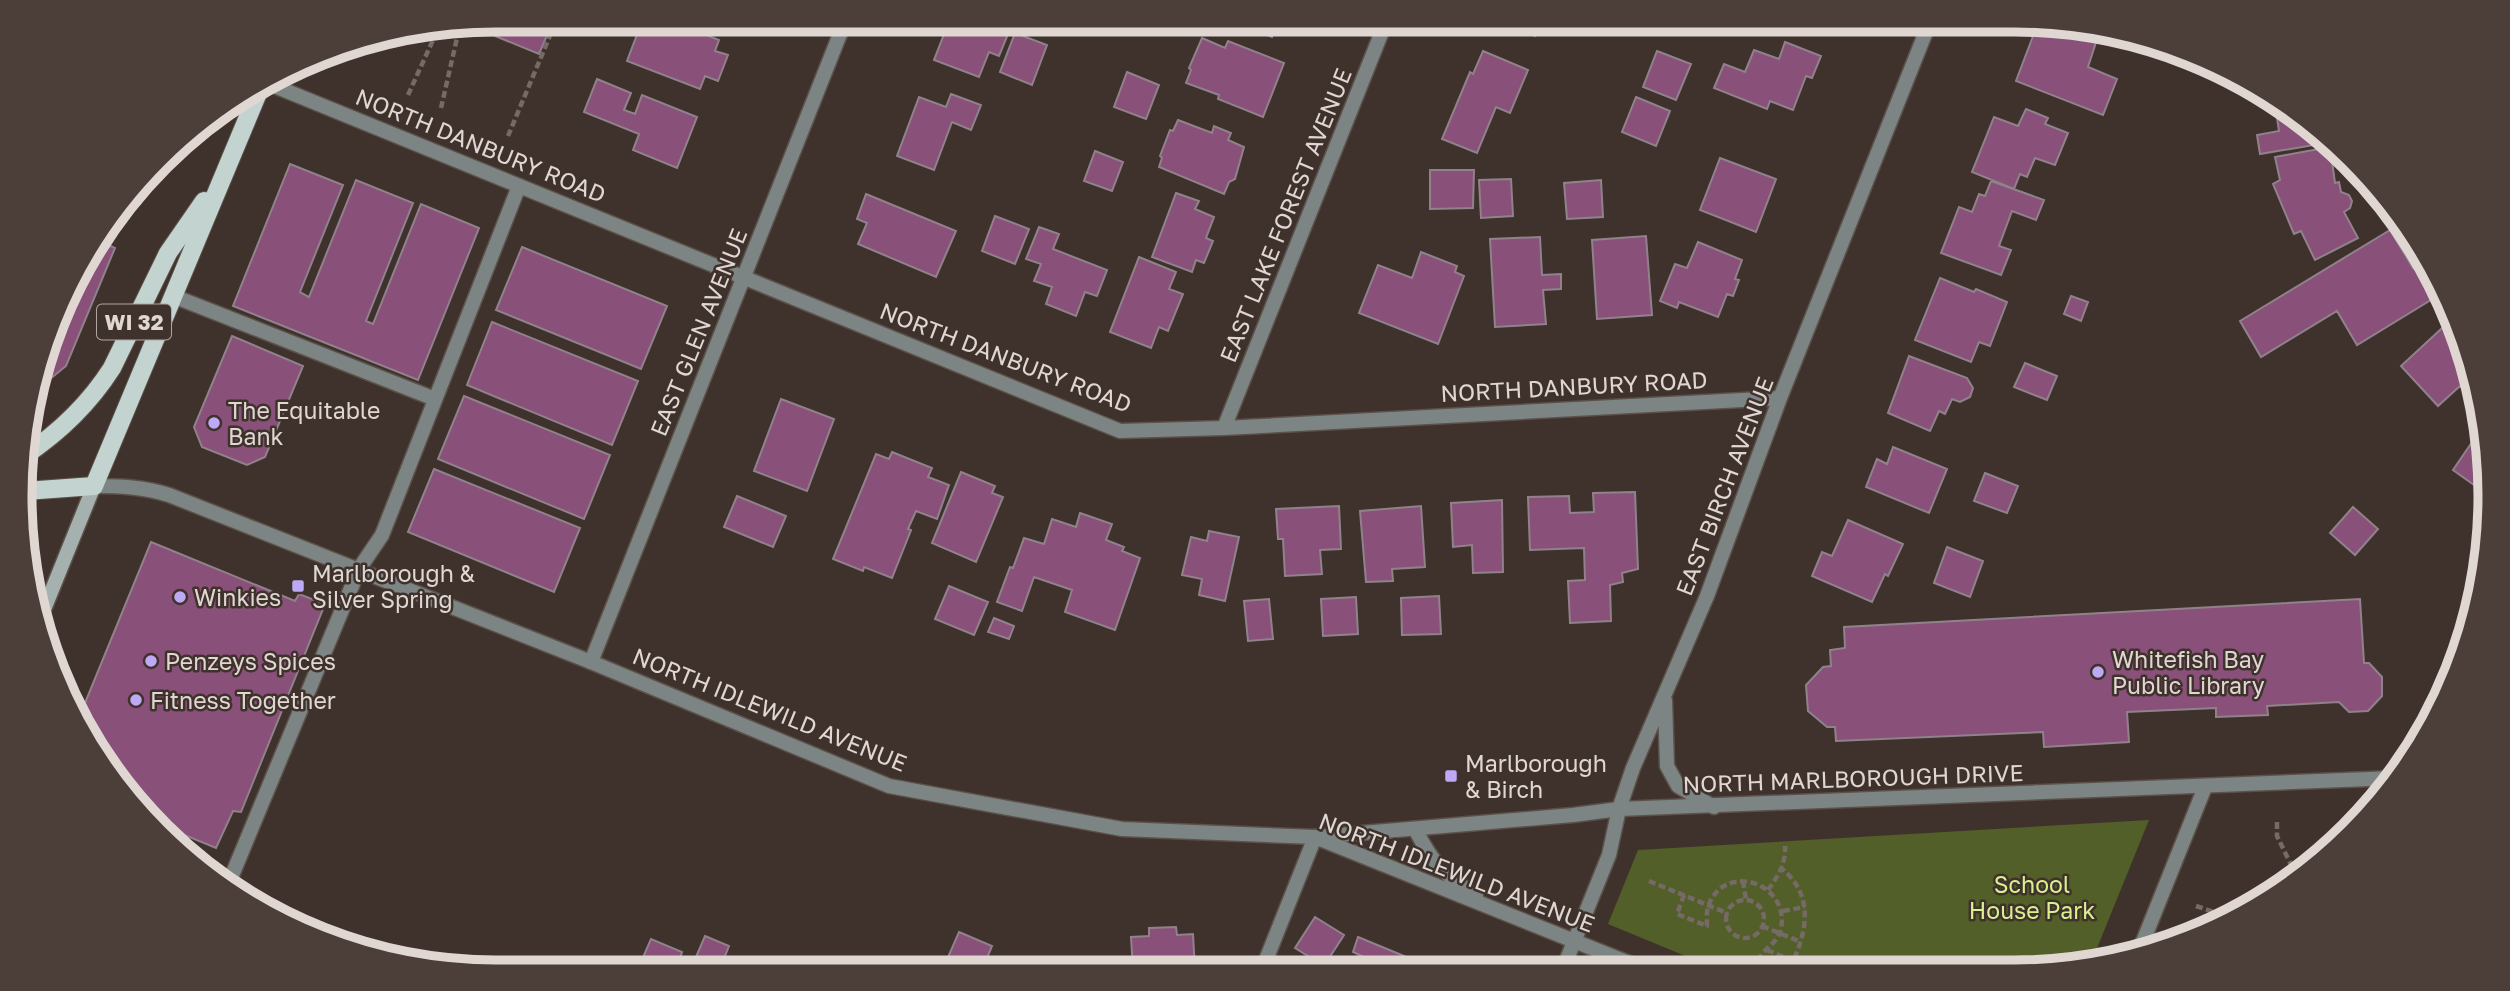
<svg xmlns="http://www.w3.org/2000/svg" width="2510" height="991" font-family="'Golos Text',sans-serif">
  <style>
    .green { fill: #535f28 }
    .building { fill: #895079; stroke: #90828b; stroke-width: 2 }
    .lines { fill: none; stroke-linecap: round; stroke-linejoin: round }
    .service-casing { stroke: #5c504a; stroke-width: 17 }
    .minor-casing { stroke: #5c504a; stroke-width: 17 }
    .tertiary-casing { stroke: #5c504a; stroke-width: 17 }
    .secondary-casing { stroke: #5c504a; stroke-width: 17 }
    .primary-casing { stroke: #5c504a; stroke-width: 20 }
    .path { stroke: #756a65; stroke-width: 4.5; stroke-dasharray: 7 3.5; stroke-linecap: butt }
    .service { stroke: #7c8583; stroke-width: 14 }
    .minor { stroke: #7c8583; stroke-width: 14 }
    .tertiary { stroke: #7c8583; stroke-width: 14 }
    .secondary { stroke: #a4b1af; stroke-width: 14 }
    .primary { stroke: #c3d4d0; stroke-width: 18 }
    .poi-dot { fill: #bda9f5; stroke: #3f322c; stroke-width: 2.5 }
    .labels { text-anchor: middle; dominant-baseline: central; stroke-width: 5; stroke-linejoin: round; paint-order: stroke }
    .shield { fill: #3f322c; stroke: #b0a6a1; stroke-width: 2 }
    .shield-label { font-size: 21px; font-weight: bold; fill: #e0d7d3 }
    .street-label { font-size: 23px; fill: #e0d7d3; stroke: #3f322c }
    .poi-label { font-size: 23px; fill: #e0d7d3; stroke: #3f322c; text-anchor: start }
    .park-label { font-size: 23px; fill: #d9f08f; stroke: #3f322c }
    .rim { fill: none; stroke: #e0d7d3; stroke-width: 9 }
  </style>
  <rect width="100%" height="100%" fill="#3f322c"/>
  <path class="green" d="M2149 820 2091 963 2077 968 1717 969 1608 924 1638 850Z"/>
  <path class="building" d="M496 19H554L539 54 466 24Z
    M597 19H618L615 26Z
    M643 19H666L719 40 715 51 728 55 718 81 705 76 700 89 627 61Z
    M950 19H1006L1001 31 1008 34 999 56 989 52 979 77 934 60Z
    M1120 19H1163L1157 34Z
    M1300 19 1294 35 1275 28 1272 37 1228 20Z
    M1496 19H1542L1535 36Z
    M1638 19H1661L1658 27Z
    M2038 23 2099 33 2088 67 2117 79 2103 115 2016 81Z
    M1015 33 1047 45 1032 85 1000 72Z
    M1202 38 1225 48 1228 41 1284 63 1263 117 1218 99 1219 95 1186 83 1191 70 1189 68Z
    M1785 42 1821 56 1812 78 1806 76 1793 110 1770 101 1767 109 1714 88 1724 64 1745 72 1754 50 1779 59Z
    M1483 51 1528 70 1510 113 1496 107 1477 153 1442 139 1470 72 1473 74Z
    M1657 51 1691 64 1676 100 1643 87Z
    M1127 72 1159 85 1146 119 1114 107Z
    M597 79 631 93 624 110 635 114 642 95 697 117 677 168 633 150 639 134 584 112Z
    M951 94 981 105 971 130 952 122 934 170 897 156 919 97 946 107Z
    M1636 97 1670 111 1656 146 1622 132Z
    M2274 98 2325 135 2326 143 2260 154 2257 135 2279 131Z
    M2026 109 2048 118 2045 124 2068 133 2055 165 2035 158 2027 177 2020 174 2014 189 1972 172 1994 117 2018 126Z
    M1178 120 1212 133 1214 126 1231 133 1228 140 1244 147 1235 179 1229 182 1224 194 1159 167 1162 158 1160 156 1170 130 1173 131Z
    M2330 147 2335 183 2339 182 2341 192 2349 195 2352 201 2350 208 2344 212 2358 238 2315 260 2301 231 2294 234 2273 184 2280 180 2275 157Z
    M1095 151 1123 162 1112 191 1084 181Z
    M1720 158 1776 179 1756 232 1700 210Z
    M290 164 343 185 300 292 309 297 356 180 413 203 366 321 373 324 421 204 479 228 418 380 233 306Z
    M1430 170H1474L1473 208 1430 209Z
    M1511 179 1513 216 1481 218 1479 180Z
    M1601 180 1603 217 1567 219 1564 183Z
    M1991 181 2044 200 2036 220 2012 211 1999 246 2011 250 2001 275 1941 253 1959 207 1972 212 1979 194 1985 196Z
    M1176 193 1199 201 1195 209 1214 217 1206 238 1213 241 1204 263 1196 260 1192 272 1152 257Z
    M866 194 956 231 936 277 858 244 867 223 857 219Z
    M995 216 1029 229 1015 264 982 251Z
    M1039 227 1059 234 1053 249 1107 270 1097 296 1085 292 1076 316 1046 304 1052 287 1034 281 1041 264 1026 259Z
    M2390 230 2413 268 2426 260 2444 292 2357 345 2337 311 2261 357 2240 321Z
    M1646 236 1652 315 1597 319 1592 240Z
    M1540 237 1542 275 1561 274V289L1543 290 1546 324 1495 327 1490 239Z
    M97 240 115 248 66 366 33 393 44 343 83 258Z
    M1698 242 1742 260 1735 279 1739 280 1733 296 1727 294 1718 317 1679 302 1677 308 1660 301 1675 264 1687 268Z
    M522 247 667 306 641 369 496 310Z
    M1421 252 1457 266 1455 272 1464 276 1438 344 1359 313 1378 265 1412 278Z
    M1139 257 1176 272 1169 289 1183 294 1168 331 1159 327 1151 348 1110 332Z
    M1940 278 1974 292 1976 289 2007 302 1990 346 1979 342 1971 362 1915 340Z
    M2071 296 2088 302 2081 321 2064 314Z
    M2454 317 2474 372 2478 391 2471 397 2460 386 2438 406 2401 366Z
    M492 322 638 381 612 445 467 385Z
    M232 336 303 366 265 457 247 465 202 447 194 427Z
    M1909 356 1967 378 1973 388 1970 397 1960 402 1952 399 1945 414 1939 411 1930 431 1888 413Z
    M2025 363 2057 376 2047 400 2014 387Z
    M464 396 610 455 584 519 438 459Z
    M781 399 834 419 807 491 754 471Z
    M2483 426 2490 464 2489 485 2484 492 2453 470Z
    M1893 447 1947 469 1929 513 1866 487 1877 459 1887 464Z
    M892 452 932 468 928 477 949 485 937 519 916 511 908 529 911 530 892 578 864 567 863 571 833 559 876 454 889 459Z
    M434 469 580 528 554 592 408 532Z
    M961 472 995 486 992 493 1003 497 976 562 932 543Z
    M1985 473 2018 486 2007 513 1974 501Z
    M1635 492 1638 569 1622 573 1623 582 1610 585 1611 621 1570 623 1568 581 1585 580 1584 548 1530 550 1528 497 1569 496 1570 513 1594 512 1593 493Z
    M737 496 786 516 773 547 724 527Z
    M1502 500 1503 572 1473 573 1472 545 1453 547 1451 503Z
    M1339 506 1341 549 1320 550 1322 574 1285 576 1283 539H1278L1276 509Z
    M1421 506 1425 567 1392 569 1393 581 1366 582 1360 511Z
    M2353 507 2378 529 2355 555 2330 533Z
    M1080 513 1112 524 1106 540 1124 547 1122 551 1140 558 1115 630 1065 612 1072 590 1034 577 1022 611 997 602 1010 567 1013 568 1024 538 1044 544 1052 519 1076 527Z
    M1848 520 1903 544 1888 576 1885 574 1872 602 1812 576 1822 552 1832 556Z
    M1209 531 1239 537 1225 601 1199 595 1202 579 1182 575 1191 537 1207 541Z
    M151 542 295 601 299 594 325 604 241 812 233 811 216 848 160 825 99 760 78 720Z
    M1947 547 1983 561 1970 597 1934 583Z
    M949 586 988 602 974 635 935 619Z
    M1439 596 1441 634 1402 635 1401 598Z
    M1356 597 1358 634 1323 636 1321 599Z
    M1269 599 1273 639 1248 641 1244 601Z
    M2360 599 2364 663H2369L2382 677V696L2368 711 2349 712 2339 702 2267 706 2268 715 2216 717V708L2127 712 2129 742 2044 747 2043 732 1836 741 1835 727H1827L1808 711 1806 685 1823 667 1831 666 1830 650 1845 648 1844 627Z
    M994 618 1014 626 1009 639 988 632Z
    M1315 917 1344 935 1324 966 1295 948Z
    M1176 927 1177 935 1193 934 1195 970H1133L1131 937 1149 936V928Z
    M959 932 992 946 982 970 960 971 945 964Z
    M705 936 729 946 719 971H637L651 939 682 952 680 959 693 964Z
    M1358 937 1433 968V969H1361L1366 958 1353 952Z
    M1064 961 1086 970H1060Z"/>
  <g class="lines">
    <g class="service-casing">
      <path id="service" d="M173 296 435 399
        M228 885 359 569 382 535 519 186
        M1262 970 1315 837"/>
    </g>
    <g class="minor-casing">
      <path id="minor" d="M262 81 1120 431 1224 428 1780 398
        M1224 428 1387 19
        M591 662 846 19
        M1665 700 1667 766 1678 786 1714 807
        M1415 829C1434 865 1442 873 1476 895
        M1315 837 1644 969
        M2140 949 2205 787
        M1563 969 1609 855 1619 809 1633 768 1707 596 1780 398 1931 19"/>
    </g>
    <g class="tertiary-casing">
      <path id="tertiary" d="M94 486C120 486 144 487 169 495L591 662 889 786 1122 829 1315 837 1573 815 1619 809 2395 778"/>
    </g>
    <g class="secondary-casing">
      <path id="secondary" d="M39 622 94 486"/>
    </g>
    <g class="primary-casing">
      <path id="primary" d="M24 456C60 432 89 404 112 368L168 253 204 201
        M25 491 94 486 263 81"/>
    </g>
    <path class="path" d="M408 95 438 29
      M441 108 460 25
      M508 136 557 19
      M27 538 31 540
      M2277 822V836L2296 875
      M1649 881 1727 913
      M1743 881 1746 900
      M1768 890C1778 876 1786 864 1785 846
      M1684 895 1677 914 1707 926C1707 919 1706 910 1709 904 1726 862 1790 883 1781 929 1778 942 1769 945 1762 954 1759 958 1757 964 1755 968
      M1726 919a19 19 0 1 1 38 0a19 19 0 1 1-38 0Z
      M2196 906 2232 918
      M1783 911 1805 907
      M1762 926 1801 942
      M1767 950 1793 961C1808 929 1813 894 1782 869"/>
    <use href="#service" class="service"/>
    <use href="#minor" class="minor"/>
    <use href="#tertiary" class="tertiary"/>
    <use href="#secondary" class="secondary"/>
    <use href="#primary" class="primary"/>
  </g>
  <g class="poi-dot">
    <circle cx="214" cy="423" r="7"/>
    <rect x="291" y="579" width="14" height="14" rx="3.5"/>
    <circle cx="180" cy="597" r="7"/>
    <circle cx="151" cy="661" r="7"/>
    <circle cx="2098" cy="672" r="7"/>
    <circle cx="136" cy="700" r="7"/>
    <rect x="1444" y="769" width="14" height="14" rx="3.5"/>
  </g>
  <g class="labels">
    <rect class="shield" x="97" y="304.5" width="74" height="35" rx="5"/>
    <g class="shield-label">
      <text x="134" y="322">WI 32</text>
    </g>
    <g class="street-label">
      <text transform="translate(481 145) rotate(22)">NORTH DANBURY ROAD</text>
      <text transform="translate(1285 215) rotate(-68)">EAST LAKE FOREST AVENUE</text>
      <text transform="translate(698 332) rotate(-68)">EAST GLEN AVENUE</text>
      <text transform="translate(1006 357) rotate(21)">NORTH DANBURY ROAD</text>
      <text transform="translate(1574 386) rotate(-3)">NORTH DANBURY ROAD</text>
      <text transform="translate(1724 486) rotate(-69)">EAST BIRCH AVENUE</text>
      <text transform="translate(770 709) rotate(22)">NORTH IDLEWILD AVENUE</text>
      <text transform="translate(1853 778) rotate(-2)">NORTH MARLBOROUGH DRIVE</text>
      <text transform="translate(1457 872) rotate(21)">NORTH IDLEWILD AVENUE</text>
    </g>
    <g class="poi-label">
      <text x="228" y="410">The Equitable<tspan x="228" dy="26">Bank</tspan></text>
      <text x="312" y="573">Marlborough &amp;<tspan x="312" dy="26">Silver Spring</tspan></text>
      <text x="194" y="597">Winkies</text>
      <text x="2112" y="659">Whitefish Bay<tspan x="2112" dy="26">Public Library</tspan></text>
      <text x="165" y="661">Penzeys Spices</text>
      <text x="150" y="700">Fitness Together</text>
      <text x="1465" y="763">Marlborough<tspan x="1465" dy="26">&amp; Birch</tspan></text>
    </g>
    <g class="park-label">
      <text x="2032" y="884">School<tspan x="2032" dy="26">House Park</tspan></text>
    </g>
  </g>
  <path d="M0 0H2510V991H0ZM496 32H2014A464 464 0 0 1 2478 496V496A464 464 0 0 1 2014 960H496A464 464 0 0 1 32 496V496A464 464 0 0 1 496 32Z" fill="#4c3f39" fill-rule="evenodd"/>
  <path class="rim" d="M496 32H2014A464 464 0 0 1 2478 496V496A464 464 0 0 1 2014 960H496A464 464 0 0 1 32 496V496A464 464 0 0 1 496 32Z"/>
</svg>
